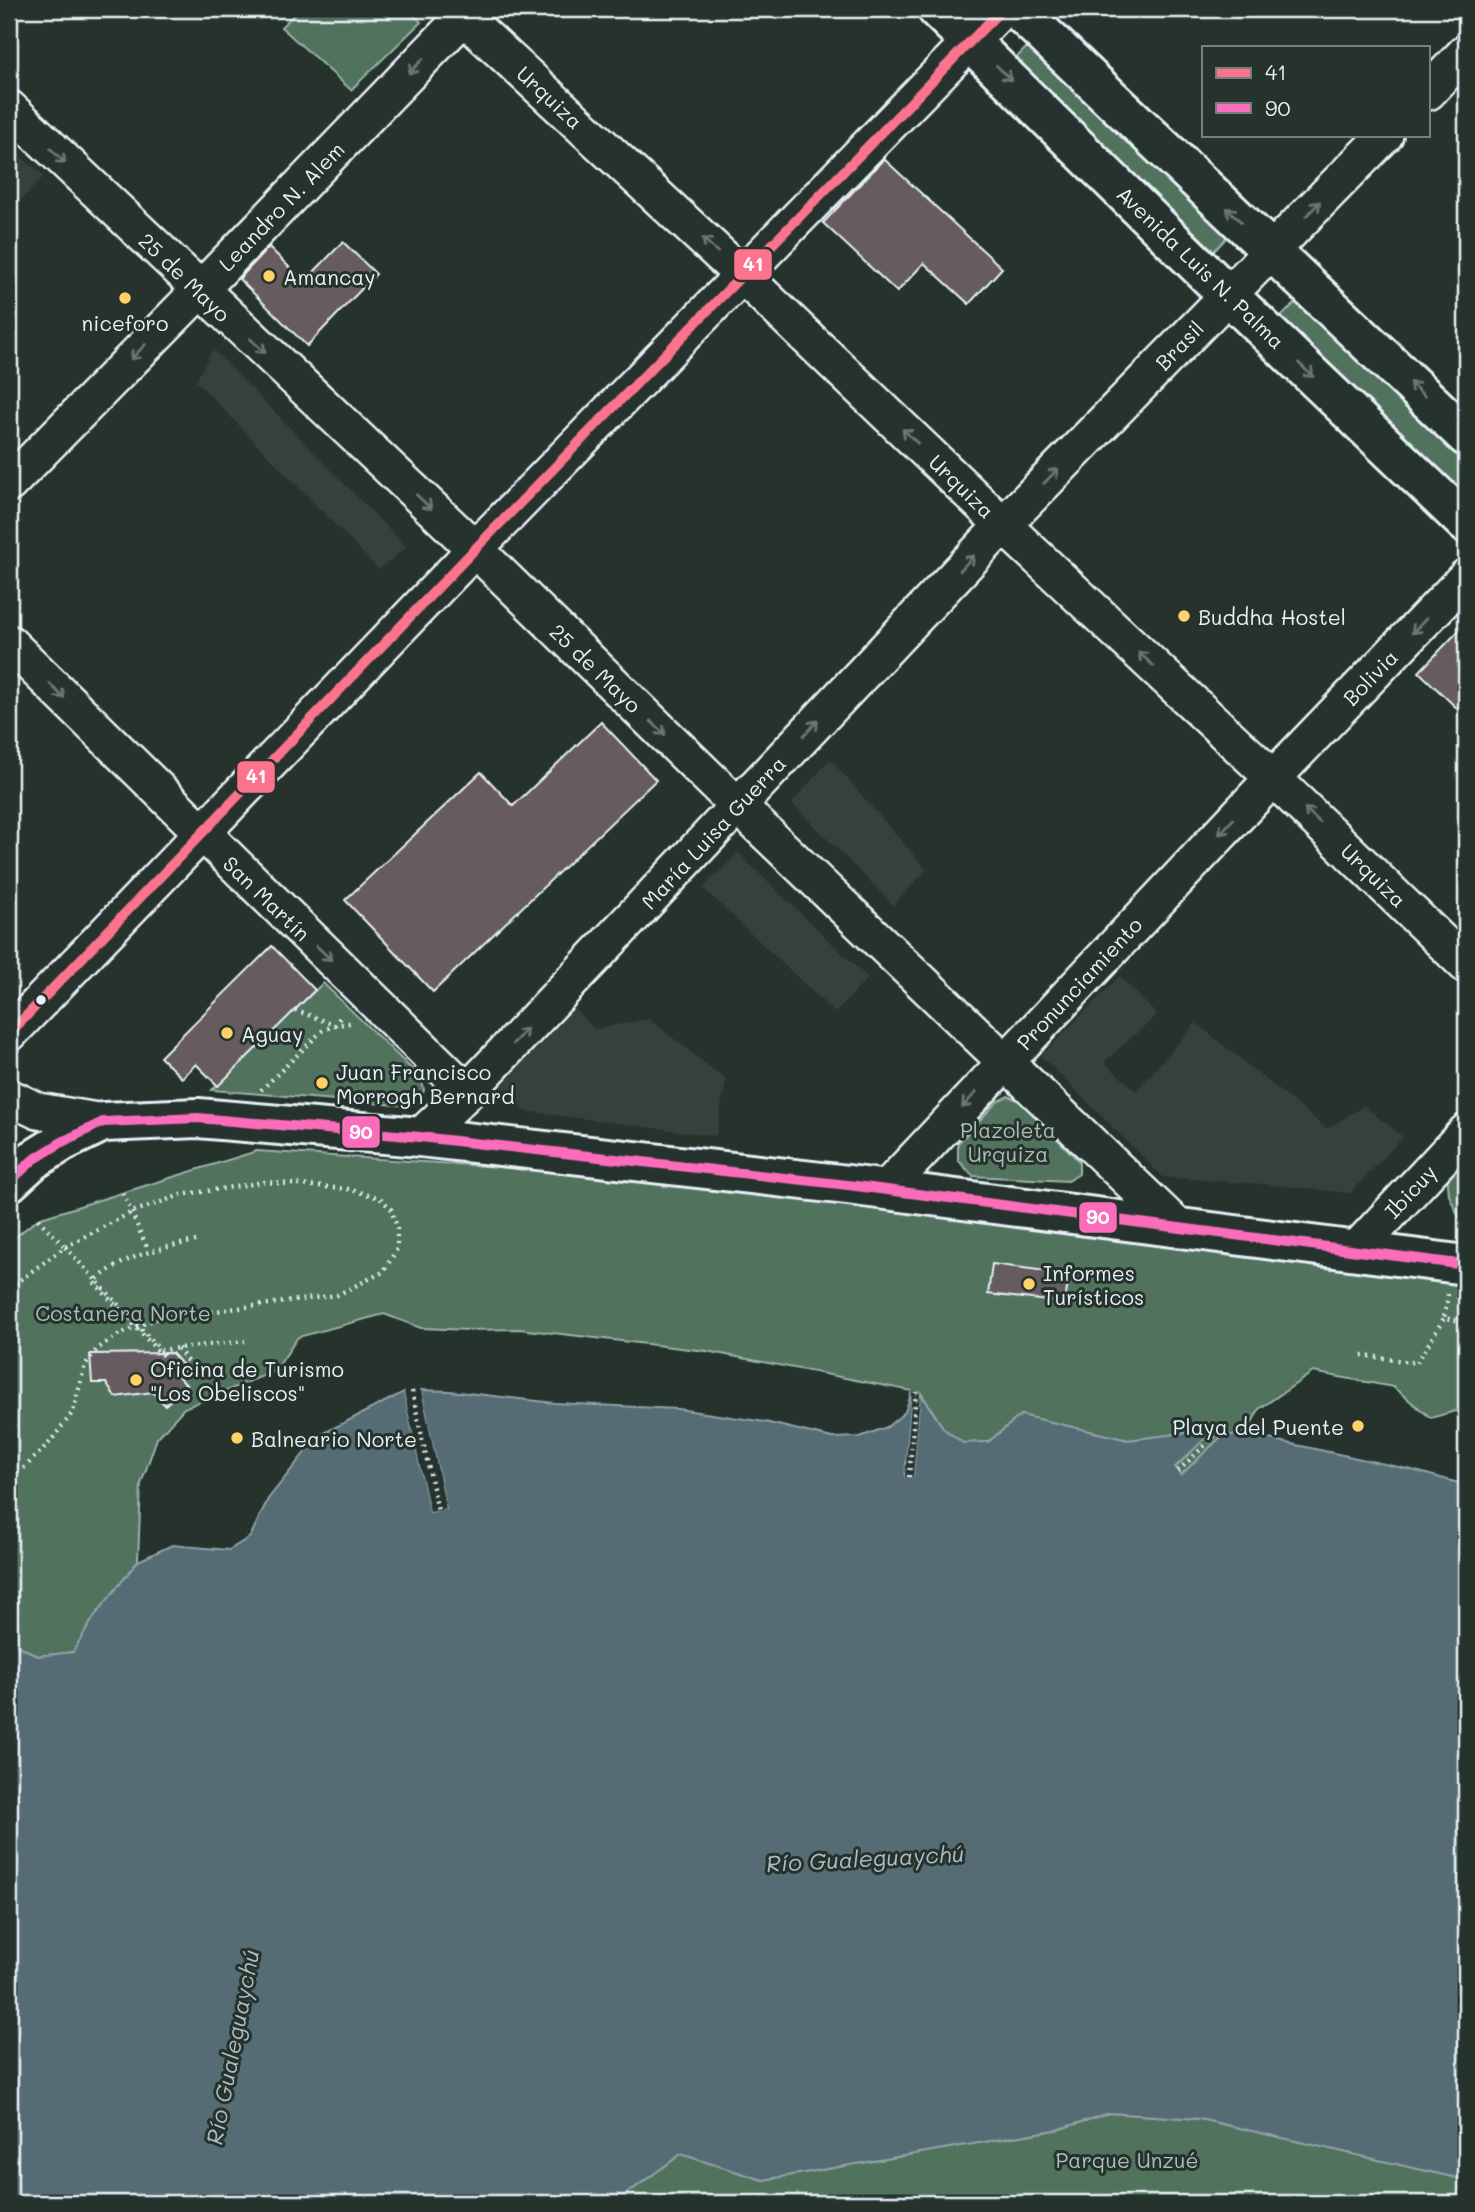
<svg xmlns="http://www.w3.org/2000/svg" width="1475" height="2212" font-family="Mali,sans-serif">
  <style>
    .built { fill: #393f3d }
    .green { fill: #51725c; stroke: #9cb2aa; stroke-width: 2 }
    .water { fill: #556c74; stroke: #90a1a9; stroke-width: 2 }
    .pier { fill: #26332d }
    .building { fill: #665c61; stroke: #e8f1f8; stroke-width: 2 }
    .lines { fill: none; stroke-linecap: round; stroke-linejoin: round }
    .minor-casing { stroke: #e8f1f8; stroke-width: 40 }
    .secondary-casing { stroke: #e8f1f8; stroke-width: 44 }
    .path { stroke: #e8f1f8; stroke-width: 4.5; stroke-dasharray: 2 5; stroke-linecap: butt }
    .minor { stroke: #26332d; stroke-width: 35 }
    .secondary { stroke: #26332d; stroke-width: 38 }
    .path-bridge { stroke: #e8f1f8; stroke-width: 4.5; stroke-dasharray: 2 5; stroke-linecap: butt }
    .bus-1-casing { stroke: #26332d; stroke-width: 16 }
    .bus-2-casing { stroke: #26332d; stroke-width: 16 }
    .bus-1 { stroke: #fc738d; stroke-width: 10 }
    .bus-2 { stroke: #fb6dba; stroke-width: 10 }
    .oneway { stroke: #6a7674 }
    .poi-dot { fill: #ffd166; stroke: #26332d; stroke-width: 2.5 }
    .bus-dot { fill: #e8f1f8; stroke: #26332d; stroke-width: 2.5 }
    .labels { text-anchor: middle; dominant-baseline: central; stroke-width: 6; stroke-linejoin: round; paint-order: stroke }
    .street-label { font-size: 21px; fill: #e8f1f8; stroke: #26332d }
    .poi-label { font-size: 21px; fill: #e8f1f8; stroke: #26332d; text-anchor: start }
    .park-label { font-size: 21px; fill: #acbeba; stroke: #26332d }
    .water-label { font-size: 23px; font-style: italic; fill: #adbcc3; stroke: #26332d }
    .line-badge { stroke: #26332d; stroke-width: 2.5 }
    .badge-label { font-size: 19px; text-anchor: middle; font-weight: bold; fill: #fff }
  </style>
  <rect width="100%" height="100%" fill="#26332d"/>
  <filter id="ink" filterUnits="userSpaceOnUse"><feTurbulence type="fractalNoise" baseFrequency=".0143" numOctaves="2"/><feDisplacementMap in="SourceGraphic" scale="14" xChannelSelector="R" yChannelSelector="G"/><feConvolveMatrix kernelMatrix="1 2 1 2 8 2 1 2 1" color-interpolation-filters="sRGB"/></filter>
  <g filter="url(#ink)">
    <path class="built" d="M9 147 44 176 9 213Z
      M213 349 406 547 379 570 196 381Z
      M830 759 927 870 893 905 792 803Z
      M738 853 868 978 835 1013 703 888Z
      M1120 976 1157 1015 1104 1062 1136 1091 1196 1023 1327 1129 1364 1106 1403 1137 1350 1193 1263 1184 1163 1177 1041 1056Z
      M573 1007 594 1029 649 1019 726 1080 716 1136 524 1111 501 1087Z"/>
    <path class="green" d="M300 9H407L421 22 351 90 281 27Z
      M1031 43 1230 234 1214 251 1014 60Z
      M1297 301 1466 463V496L1280 318Z
      M323 983 421 1078 424 1090 420 1101 409 1106 212 1090Z
      M1008 1096 1020 1101 1079 1161V1174L1068 1181 973 1176 958 1160V1143L998 1101Z
      M257 1151 605 1174 1466 1285V1408L1431 1418 1393 1387 1313 1372 1259 1409 1246 1434 1222 1436 1181 1475 1175 1468 1207 1436 1185 1433 1128 1440 1021 1415 988 1442 963 1443 944 1429 921 1393 913 1477H905L912 1391 706 1351 519 1329 470 1330 421 1328 384 1314 298 1337 275 1371 184 1408 157 1438 141 1484 138 1561 94 1617 73 1652 38 1656 9 1641V1242L38 1219Z
      M1466 1153V1218L1459 1217 1449 1195 1447 1174Z
      M1109 2113 1200 2119 1466 2180V2203H614L681 2154 763 2180 1060 2129Z"/>
    <path class="water" d="M421 1390 450 1391 555 1403 678 1409 765 1422 832 1438 860 1437 887 1427 905 1412 912 1391 905 1476H913L920 1393 944 1429 963 1443 988 1442 1021 1415 1128 1440 1185 1433 1208 1436 1175 1467 1181 1475 1222 1436 1246 1434 1412 1470 1466 1485V2180L1200 2119 1109 2113 1060 2129 763 2180 681 2154 614 2203H9V1641L38 1656 73 1652 94 1617 138 1561 172 1545 229 1550 250 1537 268 1499 318 1436 404 1392 430 1512 446 1509Z"/>
    <path class="pier" d="M421 1390 446 1509 430 1512 404 1392H408L433 1508 442 1507 417 1391Z
      M912 1391 916 1392 909 1473 917 1392 920 1393 913 1477H905Z"/>
    <path class="building" d="M884 159 1002 268 969 304 924 263 897 292 823 223Z
      M343 242 376 274 307 346 239 279 269 247 304 282Z
      M1466 623V717L1419 672Z
      M601 722 656 780 433 992 345 900 481 772 513 806Z
      M272 946 315 990 218 1086 196 1064 182 1078 160 1057Z
      M992 1264 1069 1274 1065 1303 988 1294Z
      M172 1353 186 1369 178 1376 187 1386 165 1405 153 1392 115 1397 106 1383H92L90 1354Z"/>
    <g class="lines">
      <g class="minor-casing">
        <path id="minor" d="M455 9 741 274 1003 525 1273 778 1466 965
          M1428 92 1466 52
          M9 108 475 549 738 806 1181 1230
          M9 484 199 291 471 9
          M9 643 467 1092
          M9 1034 475 549 1002 9
          M9 1097 38 1111 103 1122
          M420 1137 467 1092 1003 525 1385 135
          M886 1189 1273 778 1466 577
          M1355 1251 1466 1132"/>
      </g>
      <g class="secondary-casing">
        <path id="secondary" d="M937 9 1228 295 1466 523
          M1017 9 1466 436
          M9 1182 33 1160 62 1142 103 1122 198 1118 420 1137 848 1185 1466 1265"/>
      </g>
      <path class="path" d="M295 1010 335 1025 342 1014
        M261 1090 322 1031 335 1025 350 1023
        M123 1193 148 1250
        M38 1219 65 1247
        M196 1241C159 1248 123 1256 94 1282L182 1377 192 1368 207 1367
        M9 1288 65 1247 132 1212 181 1195 265 1182 348 1189 380 1198 391 1209 397 1228V1249L383 1272 337 1295 155 1319 118 1335 97 1349 85 1365 73 1412 50 1442 23 1469 9 1476
        M1448 1294 1444 1318 1466 1322
        M1362 1355 1417 1363 1444 1318
        M412 1391 438 1511
        M1178 1471 1225 1426
        M909 1477 916 1392"/>
      <use href="#minor" class="minor"/>
      <use href="#secondary" class="secondary"/>
      <path class="path-bridge" d="M65 1247 161 1350 245 1341
        M178 1348 198 1377"/>
      <g class="bus-1-casing">
        <path id="bus-1" d="M9 1034 475 549 1002 9"/>
      </g>
      <g class="bus-2-casing">
        <path id="bus-2" d="M9 1182 33 1160 62 1142 103 1122 198 1118 420 1137 848 1185 1466 1265"/>
      </g>
      <use href="#bus-1" class="bus-1"/>
      <use href="#bus-2" class="bus-2"/>
    </g>
    <defs><path id="oneway-shaft" d="M-6 0H5M1.5-3L5.5 0L1.5 3" fill="none" stroke-width="1.6" stroke-linecap="round" stroke-linejoin="round" transform="scale(1.75)"/></defs>
    <g class="oneway">
      <use href="#oneway-shaft" transform="translate(416 66) rotate(134)"/>
      <use href="#oneway-shaft" transform="translate(1004 73) rotate(45)"/>
      <use href="#oneway-shaft" transform="translate(58 156) rotate(44)"/>
      <use href="#oneway-shaft" transform="translate(1313 209) rotate(-46)"/>
      <use href="#oneway-shaft" transform="translate(1234 215) rotate(-136)"/>
      <use href="#oneway-shaft" transform="translate(710 245) rotate(-137)"/>
      <use href="#oneway-shaft" transform="translate(258 346) rotate(43)"/>
      <use href="#oneway-shaft" transform="translate(138 352) rotate(135)"/>
      <use href="#oneway-shaft" transform="translate(1306 370) rotate(44)"/>
      <use href="#oneway-shaft" transform="translate(1417 389) rotate(-136)"/>
      <use href="#oneway-shaft" transform="translate(910 436) rotate(-136)"/>
      <use href="#oneway-shaft" transform="translate(1051 476) rotate(-46)"/>
      <use href="#oneway-shaft" transform="translate(424 502) rotate(43)"/>
      <use href="#oneway-shaft" transform="translate(967 563) rotate(-47)"/>
      <use href="#oneway-shaft" transform="translate(1419 626) rotate(134)"/>
      <use href="#oneway-shaft" transform="translate(1146 659) rotate(-137)"/>
      <use href="#oneway-shaft" transform="translate(57 691) rotate(45)"/>
      <use href="#oneway-shaft" transform="translate(658 728) rotate(44)"/>
      <use href="#oneway-shaft" transform="translate(811 728) rotate(-47)"/>
      <use href="#oneway-shaft" transform="translate(1312 815) rotate(-136)"/>
      <use href="#oneway-shaft" transform="translate(1226 827) rotate(133)"/>
      <use href="#oneway-shaft" transform="translate(324 953) rotate(44)"/>
      <use href="#oneway-shaft" transform="translate(520 1036) rotate(-47)"/>
      <use href="#oneway-shaft" transform="translate(969 1100) rotate(133)"/>
    </g>
  </g>
  <g class="poi-dot">
    <circle cx="269" cy="276" r="7"/>
    <circle cx="125" cy="298" r="7"/>
    <circle cx="1184" cy="616" r="7"/>
    <circle cx="227" cy="1033" r="7"/>
    <circle cx="322" cy="1083" r="7"/>
    <circle cx="1029" cy="1284" r="7"/>
    <circle cx="136" cy="1380" r="7"/>
    <circle cx="1358" cy="1426" r="7"/>
    <circle cx="237" cy="1438" r="7"/>
  </g>
  <circle class="bus-dot" cx="41" cy="1000" r="6"/>
  <g class="labels">
    <g class="street-label">
      <text transform="translate(550 97) rotate(43)">Urquiza</text>
      <text transform="translate(281 206) rotate(-46)">Leandro N. Alem</text>
      <text transform="translate(1201 267) rotate(44)">Avenida Luis N. Palma</text>
      <text transform="translate(185 277) rotate(44)">25 de Mayo</text>
      <text transform="translate(1179 345) rotate(-46)">Brasil</text>
      <text transform="translate(962 486) rotate(44)">Urquiza</text>
      <text transform="translate(596 668) rotate(44)">25 de Mayo</text>
      <text transform="translate(1370 677) rotate(-46)">Bolivia</text>
      <text transform="translate(713 832) rotate(-47)">María Luisa Guerra</text>
      <text transform="translate(1374 875) rotate(44)">Urquiza</text>
      <text transform="translate(267 898) rotate(44)">San Martín</text>
      <text transform="translate(1079 983) rotate(-47)">Pronunciamiento</text>
      <text transform="translate(1410 1191) rotate(-47)">Ibicuy</text>
    </g>
    <g class="poi-label">
      <text x="283" y="276">Amancay</text>
      <text x="125" y="322" text-anchor="middle">niceforo</text>
      <text x="1198" y="616">Buddha Hostel</text>
      <text x="241" y="1033">Aguay</text>
      <text x="336" y="1071">Juan Francisco<tspan x="336" dy="24">Morrogh Bernard</tspan></text>
      <text x="1043" y="1272">Informes<tspan x="1043" dy="24">Turísticos</tspan></text>
      <text x="150" y="1368">Oficina de Turismo<tspan x="150" dy="24">"Los Obeliscos"</tspan></text>
      <text x="1344" y="1426" text-anchor="end">Playa del Puente</text>
      <text x="251" y="1438">Balneario Norte</text>
    </g>
    <g class="park-label">
      <text x="1008" y="1129">Plazoleta<tspan x="1008" dy="24">Urquiza</tspan></text>
      <text x="123" y="1312">Costanera Norte</text>
      <text x="1127" y="2159">Parque Unzué</text>
    </g>
    <g class="water-label">
      <text transform="translate(865 1858) rotate(-3)">Río Gualeguaychú</text>
      <text transform="translate(232 2047) rotate(-79)">Río Gualeguaychú</text>
    </g>
  </g>
  <g class="line-badge">
    <rect x="733" y="248" width="40" height="33" rx="7" fill="#fc738d"/>
    <rect x="236" y="760" width="40" height="34" rx="7" fill="#fc738d"/>
    <rect x="341" y="1115" width="40" height="34" rx="7" fill="#fb6dba"/>
    <rect x="1078" y="1201" width="40" height="33" rx="7" fill="#fb6dba"/>
  </g>
  <g class="badge-label">
    <text x="753" y="271">41</text>
    <text x="256" y="783">41</text>
    <text x="361" y="1139">90</text>
    <text x="1098" y="1224">90</text>
  </g>
  <rect width="1475" height="2212" fill="none" stroke="#26332d" stroke-width="35"/>
  <rect x="18" y="18" width="1440" height="2177" fill="none" stroke="#e8f1f8" stroke-width="2.5" filter="url(#ink)"/>
  <rect x="1202" y="46" width="228" height="91" fill="#26332d" stroke="#747f7e" stroke-width="2"/>
  <rect x="1216" y="68" width="35" height="10" fill="#fc738d" stroke="#747f7e" stroke-width="2"/>
  <text x="1265" y="80" font-size="21" fill="#e8f1f8">41</text>
  <rect x="1216" y="103" width="35" height="10" fill="#fb6dba" stroke="#747f7e" stroke-width="2"/>
  <text x="1265" y="116" font-size="21" fill="#e8f1f8">90</text>
</svg>
